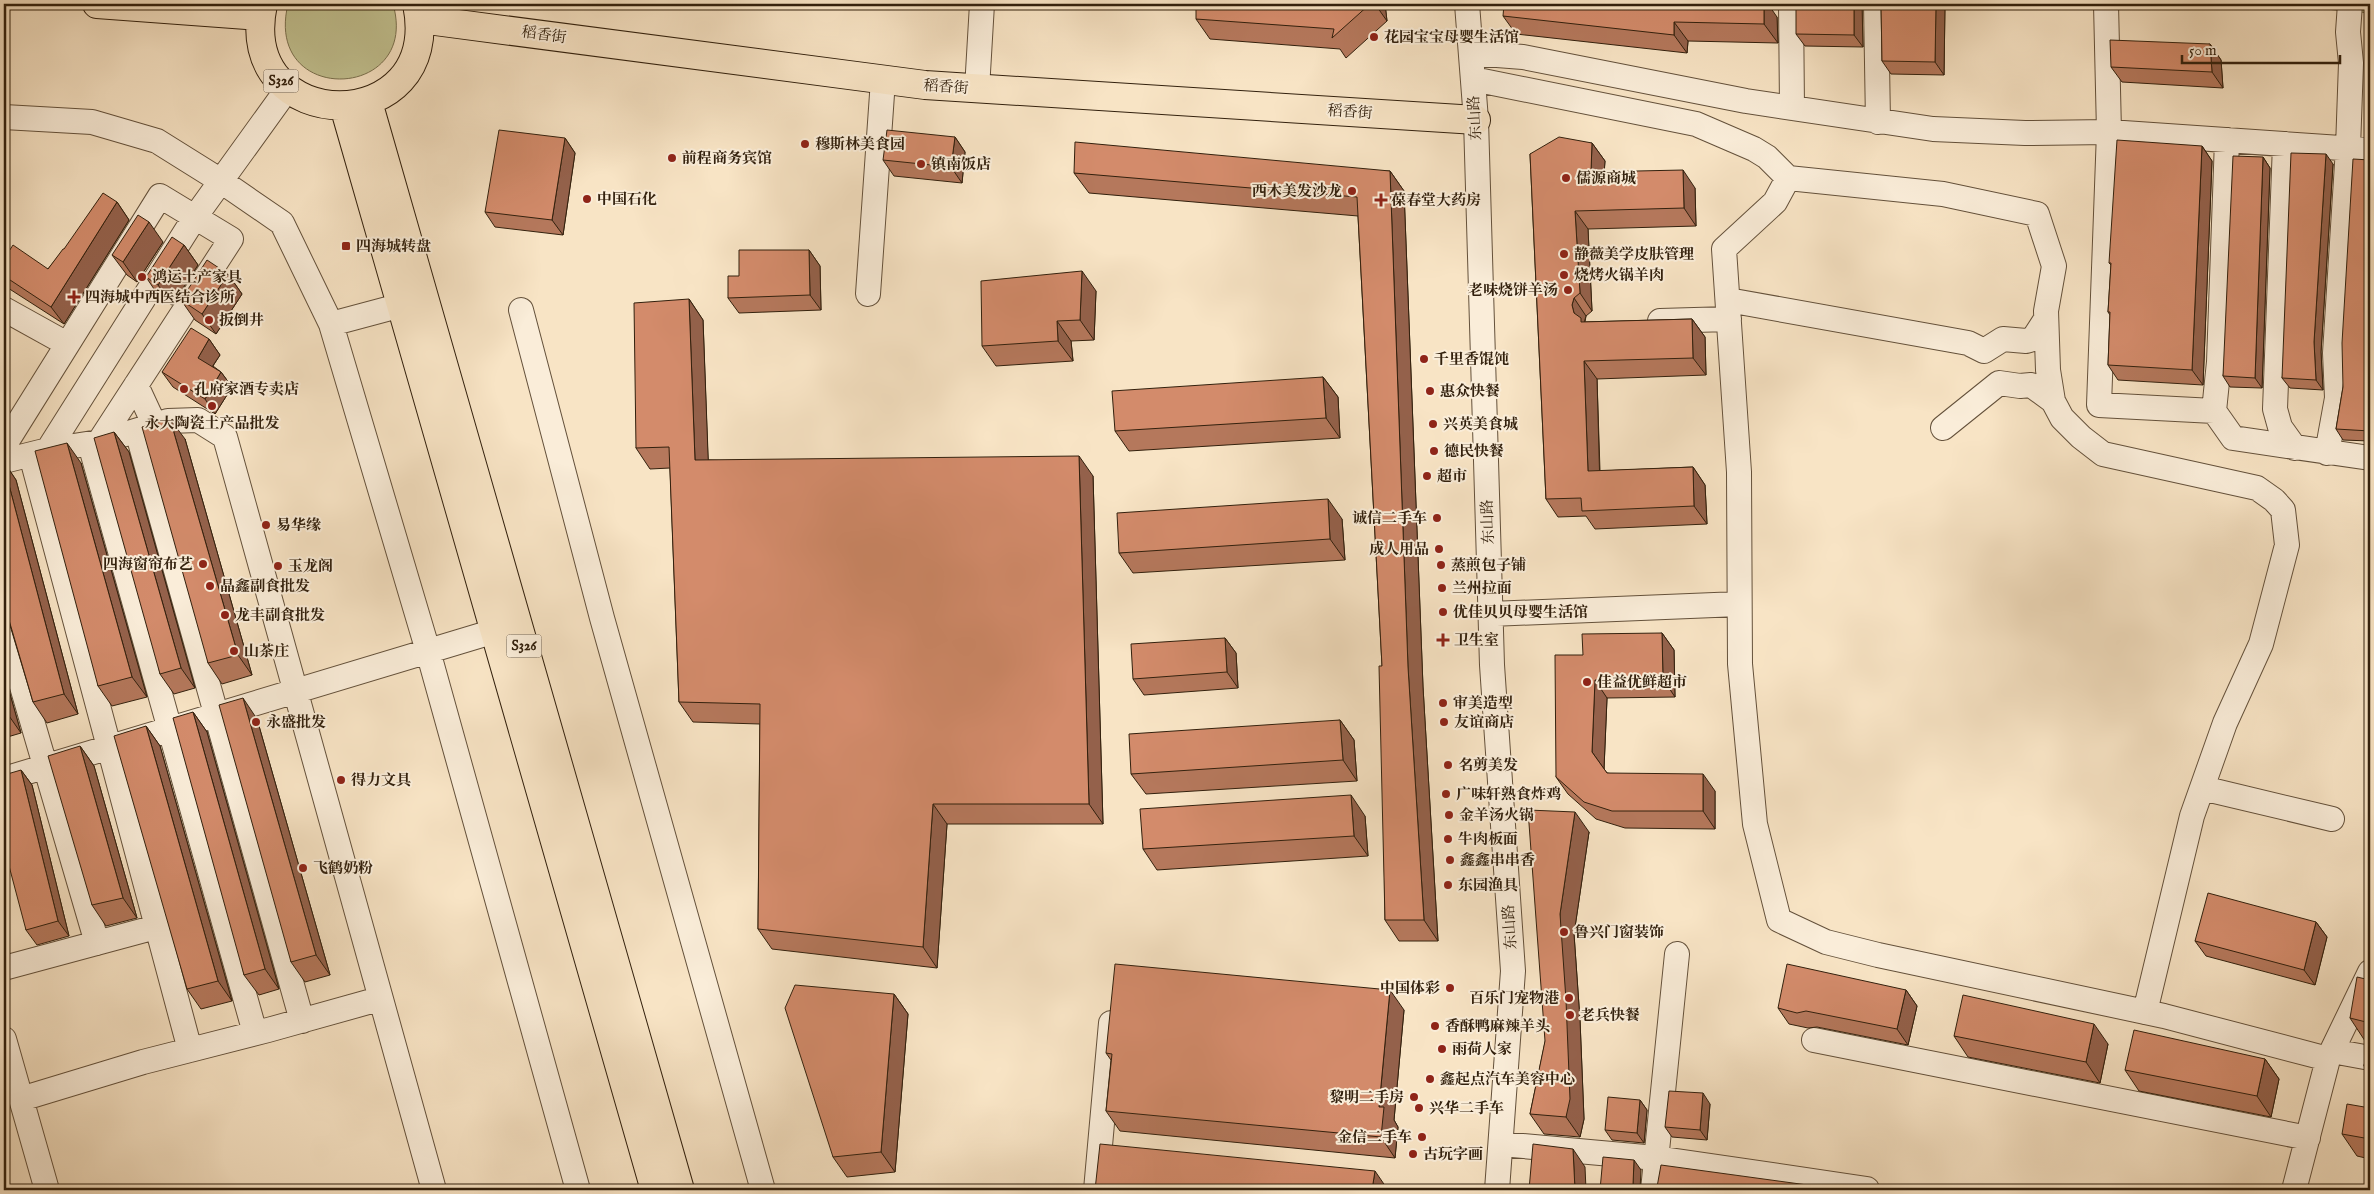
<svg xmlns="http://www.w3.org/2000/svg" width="2374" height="1194" font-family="'IM FELL English','Noto Serif SC',serif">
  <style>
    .green { fill: #c2c291; stroke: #7a714f }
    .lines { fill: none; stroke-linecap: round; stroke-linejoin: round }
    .minor-casing { stroke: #64513b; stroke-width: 26 }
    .major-casing { stroke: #32200d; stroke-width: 30 }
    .minor { stroke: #faedd9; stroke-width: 24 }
    .major { stroke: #f8e4c5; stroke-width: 28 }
    .wall { fill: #b5785c; stroke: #32200d }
    .shaded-wall { fill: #94614b; stroke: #32200d }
    .building { fill: #d38b6b; stroke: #32200d }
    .poi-dot { fill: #8f2418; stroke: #faedd9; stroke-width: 2 }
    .labels { text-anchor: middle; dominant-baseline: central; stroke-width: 4; stroke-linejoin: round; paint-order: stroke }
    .shield { fill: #faedd9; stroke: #6e5e4a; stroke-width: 1 }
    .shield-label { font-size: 14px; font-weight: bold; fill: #32200d }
    .street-label { font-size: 15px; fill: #32200d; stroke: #faedd9 }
    .poi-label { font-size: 15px; font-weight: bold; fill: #32200d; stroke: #faedd9; text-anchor: start }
  </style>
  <rect width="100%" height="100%" fill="#f8e4c5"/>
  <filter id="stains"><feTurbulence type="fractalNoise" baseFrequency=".004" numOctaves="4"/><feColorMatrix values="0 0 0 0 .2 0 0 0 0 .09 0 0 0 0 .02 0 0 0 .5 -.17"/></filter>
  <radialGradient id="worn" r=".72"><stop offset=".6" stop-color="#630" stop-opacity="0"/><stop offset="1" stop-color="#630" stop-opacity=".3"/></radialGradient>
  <path class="green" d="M288 4H393C421 101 263 107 288 4Z
    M2292 4H2370V13L2292 6Z"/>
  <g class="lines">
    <g class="minor-casing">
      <path id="minor" d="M1467 4 1476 120 1492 665 1513 971 1497 1190
        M1791 4 1792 108
        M1876 4 1878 122
        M2106 4 2109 132 2099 405 2214 411
        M1471 53 1523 57 1746 101 1933 129 2025 133 2109 132 2370 150
        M1473 79 1696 124 1754 149 1767 157 1788 178 1943 194 2037 214 2054 266 2046 311 2048 370 2053 401 2062 418 2081 437 2103 454 2257 488 2274 500 2283 510 2287 545 2261 644 2225 723 2192 816 2145 1012
        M977 89 982 4
        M4 117 92 122 157 141 221 181 282 223 331 324 428 651 578 1190
        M2227 140 2219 362 2214 411 2233 438 2370 458
        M2285 144 2275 409 2280 427 2295 448
        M1788 178 1775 202 1724 249 1739 472 1740 664 1755 824 1779 920 1826 942 1878 955 2164 1016 2328 1059
        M868 294 883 80
        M1728 300 1968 343 1984 351 2003 339 2026 341 2033 339 2046 319
        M4 309 67 344
        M521 310 602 618 763 1190
        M1660 321 1729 319
        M331 324 402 305
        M136 385 155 426
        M1943 428 1999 383 2020 386 2031 385 2053 401
        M137 431 302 1021
        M90 444 255 1033
        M4 446 160 196 231 239 99 442
        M48 450 195 217 288 88
        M2327 453 2337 398 2335 353 2348 148 2351 63 2348 32 2350 4
        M31 455 190 1050
        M4 461 48 450 99 442 168 421 198 420 225 437 434 1190
        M1491 614 1739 604
        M4 625 97 943
        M4 779 495 631
        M2202 788 2332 819
        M4 968 156 927
        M4 1039 47 1190
        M1814 1040 2308 1138
        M2332 1051 2370 1058
        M21 1099 143 1062 268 1030 379 999
        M1501 1144 1656 1158 1867 1189
        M1096 1190 1111 1023
        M1653 1190 1677 954
        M2294 1190 2328 1059 2370 972"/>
    </g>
    <g class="major-casing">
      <path id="major" d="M97 4 260 16
        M263 4C234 139 445 139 417 4
        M420 19 925 85 1476 120
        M368 102 680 1190
        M344 106 655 1190"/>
    </g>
    <use href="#minor" class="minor"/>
    <use href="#major" class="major"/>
  </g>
  <path class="wall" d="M1338 4H1385L1387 21 1346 58 1340 49 1210 39 1196 19 1337 9Z
    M1862 4 1863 47 1805 46 1796 34Z
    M1881 4H1945L1944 75 1891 74 1882 61Z
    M1503 16 1777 17 1778 43 1688 41 1687 53 1516 34Z
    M2210 44 2221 60 2223 88 2122 82 2111 67Z
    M955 137 965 152 962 183 894 176 883 160Z
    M565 138 575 153 563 235 495 227 485 212Z
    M1592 143 1605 161 1604 172 1695 188 1696 226 1588 229 1592 311 1586 316 1585 322 1692 319 1705 337 1706 375 1597 379 1600 471 1693 467 1705 485 1707 524 1595 529 1586 516 1558 517 1546 499 1530 154Z
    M2202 146 2212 161 2203 385 2118 380 2108 365 2110 315 2108 312 2111 265 2109 263Z
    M2263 157 2270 168 2262 388 2230 387 2223 376Z
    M2370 160V441L2343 440 2336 429 2343 387Z
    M2333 164 2321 352 2323 390 2290 388 2282 378Z
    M1390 171 1404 191 1423 687 1438 941H1399L1385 920 1382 666 1358 216 1089 193 1074 173Z
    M117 202 129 220 64 324 8 288 4 282V259L48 269 64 249Z
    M163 242 137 282 127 275 112 255Z
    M184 245 198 265 172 305 160 298 146 277Z
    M809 250 820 266 821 310 739 313 728 298 739 276Z
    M228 274 242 294 216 334 195 320 181 300Z
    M1096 291 1094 340 1071 341 1073 361 996 366 982 346Z
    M689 299 703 320 708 460 1093 476 1103 824H947L937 968 772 949 758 929 760 724 693 722 679 702 670 468 650 469 636 448Z
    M209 339 220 355 213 366 221 372 232 387 215 414 173 387 162 372Z
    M1323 377 1338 397 1340 438 1129 451 1115 431Z
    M114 432 129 452 195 688 174 694 160 674Z
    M185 439 252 675 222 684 208 663Z
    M4 462 16 480 78 714 47 723 33 702 6 612H4Z
    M81 463 147 697 112 706 98 686Z
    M1342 519 1345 560 1133 573 1119 553Z
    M1662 633 1674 650 1675 697 1607 698 1604 769 1607 773 1715 791V829L1625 828 1596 819 1568 794 1556 777 1583 655Z
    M1225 638 1236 653 1238 688 1144 695 1133 679Z
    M4 673 21 733 4 738Z
    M193 712 207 732 279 989 259 995 244 975Z
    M257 719 330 975 305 982 291 962Z
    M1340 720 1354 740 1357 781 1146 794 1131 774Z
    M146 726 160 746 232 1001 201 1009 187 989Z
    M80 746 94 766 137 918 106 926 92 905Z
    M21 770 32 785 69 936 37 945 26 930Z
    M1365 816 1368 856 1157 870 1143 849Z
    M1589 832 1574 934 1580 1020 1584 1119 1580 1137 1544 1134 1530 1114Z
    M2316 922 2327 937 2315 985 2206 956 2195 941Z
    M2370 980V1075L2364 1066 2368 1044H2367L2350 1018Z
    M1906 990 1917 1006 1908 1045 1817 1027 1808 1028 1789 1024 1778 1008Z
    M894 994 908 1014 895 1172 847 1177 833 1157Z
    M1404 1010 1394 1120 1398 1127 1395 1158 1120 1131 1106 1111 1111 1060 1106 1053Z
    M1954 1036 2108 1044 2100 1083 1968 1057Z
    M2265 1059 2279 1079 2271 1117 2139 1091 2125 1070Z
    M1640 1100 1647 1110 1644 1143 1612 1140 1605 1130Z
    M1710 1104 1707 1140 1672 1137 1665 1127Z
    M2370 1108V1159L2357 1156 2342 1134Z"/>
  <path class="shaded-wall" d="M1375 4H1385L1387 21Z
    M1764 4H1768L1777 17 1778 43 1764 24Z
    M1854 4H1862L1863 47 1854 35Z
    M1936 4H1945L1944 75 1935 62Z
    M1674 22 1688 41 1687 53 1674 35Z
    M2210 44 2221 60 2223 88 2212 72Z
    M955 137 965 152 962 183 951 167Z
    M565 138 575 153 563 235 552 220Z
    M1592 143 1605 161 1603 190 1591 172Z
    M2202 146 2212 161 2203 385 2192 370Z
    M2326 154 2333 164 2321 352 2323 390 2316 380 2314 342Z
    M2263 157 2270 168 2262 388 2255 378Z
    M1683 170 1695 188 1696 226 1684 208Z
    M1390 171 1404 191 1423 687 1438 941 1424 920 1408 667Z
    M117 202 129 220 64 324 51 307Z
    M1575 211 1588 229 1592 311 1580 293Z
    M149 222 163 242 137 282 123 262Z
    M184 245 198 265 172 305 158 285Z
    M809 250 820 266 821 310 810 295Z
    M1082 271 1096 291 1094 340 1080 320Z
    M228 274 242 294 216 334 202 314Z
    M1574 298 1586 316 1584 323 1594 340 1574 313 1572 305Z
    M689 299 703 320 709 480 695 460Z
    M1692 319 1705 337 1706 375 1693 358Z
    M1057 321 1071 341 1073 361 1058 341Z
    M209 339 220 355 208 373 198 358Z
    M1584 361 1597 379 1600 489 1588 471Z
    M221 372 232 387 215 414 205 399Z
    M1323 377 1338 397 1340 438 1326 418Z
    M170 419 185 439 252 675 238 655Z
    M114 432 129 452 195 688 181 668Z
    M67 443 81 463 147 697 132 677Z
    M1079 456 1093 476 1103 824 1089 804Z
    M4 462 16 480 78 714 64 694 4 466Z
    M1693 467 1705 485 1707 524 1694 506Z
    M1328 499 1342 519 1345 560 1330 539Z
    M1662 633 1674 650 1675 697 1663 679Z
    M1225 638 1236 653 1238 688 1227 672Z
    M4 673 21 733 7 713 4 701Z
    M1595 680 1607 698 1604 769 1592 752Z
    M243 698 257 719 330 975 316 955Z
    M193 712 207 732 279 989 265 969Z
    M1340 720 1354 740 1357 781 1343 760Z
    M146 726 160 746 232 1001 218 981Z
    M80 746 94 766 137 918 123 898Z
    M21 770 32 785 69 936 58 921Z
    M1703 774 1715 791V829L1703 811Z
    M1351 795 1365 816 1368 856 1354 836Z
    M933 804 947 824 937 968 923 947Z
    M1575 812 1589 832 1574 934 1580 1020 1584 1119 1580 1137 1566 1117 1560 914Z
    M2316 922 2327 937 2315 985 2304 970Z
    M1390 990 1404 1010 1394 1120 1398 1127 1395 1158 1381 1137 1379 1107Z
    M1906 990 1917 1006 1908 1045 1897 1029Z
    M894 994 908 1014 895 1172 881 1152Z
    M2094 1024 2108 1044 2100 1083 2086 1062Z
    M2265 1059 2279 1079 2271 1117 2257 1096Z
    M1703 1093 1710 1104 1707 1140 1700 1130Z
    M1640 1100 1647 1110 1644 1143 1637 1133Z
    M1573 1149 1585 1167 1586 1190H1575Z
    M1634 1160 1641 1170 1640 1190H1637L1633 1185Z
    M1375 1171 1388 1190H1372Z"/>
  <path class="building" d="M1196 4H1290L1337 9 1338 4H1370L1332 38 1334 29 1196 19Z
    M1504 4H1764V24L1674 22V35L1503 16Z
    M1796 4H1854V35L1796 34Z
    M1881 4H1936L1935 62 1882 61Z
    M2110 40 2210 44 2212 72 2111 67Z
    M499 130 565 138 552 220 485 212Z
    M887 130 955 137 951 167 883 160Z
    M1559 137 1592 143 1591 172 1683 170 1684 208 1575 211 1580 293 1574 298 1572 305 1574 313 1581 318V322L1692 319 1693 358 1584 361 1588 471 1693 467 1694 506 1582 511 1581 498 1546 499 1530 154Z
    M2117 140 2202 146 2192 370 2108 365 2110 312H2108L2111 263H2109Z
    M1075 142 1390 171 1408 667 1424 920H1385L1379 666H1382L1357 197 1074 173Z
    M2291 153 2326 154 2314 342 2316 380 2282 378Z
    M2233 156 2263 157 2255 378 2223 376Z
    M2353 159 2370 160V431L2336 429 2343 387 2342 343Z
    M103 193 117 202 51 307 4 276V259L13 245 48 269 63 249H64Z
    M138 215 149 222 123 262 112 255Z
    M172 237 184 245 158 285 146 277Z
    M739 250H809L810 295 728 298V276H739Z
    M207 260 228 274 202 314 181 300Z
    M1082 271 1080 320 1057 321 1058 341 982 346 981 281Z
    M689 299 695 460 1079 456 1089 804H933L923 947 758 929 760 704 679 702 669 447 636 448 634 303Z
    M191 328 209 339 198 358 221 372 205 399 162 372Z
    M1323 377 1326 418 1115 431 1112 391Z
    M170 419 238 655 208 663 142 427Z
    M114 432 181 668 160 674 94 438Z
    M67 443 132 677 98 686 35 451Z
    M4 466 64 694 33 702 4 603Z
    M1328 499 1330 539 1119 553 1117 513Z
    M1662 633 1663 679 1595 680 1592 752 1607 773 1703 774V811H1612L1584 802 1556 777 1555 655H1583L1582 634Z
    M1225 638 1227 672 1133 679 1131 644Z
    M243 698 316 955 291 962 219 705Z
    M4 701 7 713 4 714Z
    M193 712 265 969 244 975 173 718Z
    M1340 720 1343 760 1131 774 1129 734Z
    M146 726 218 981 187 989 114 736Z
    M80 746 123 898 92 905 48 756Z
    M21 770 58 921 26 930 4 847V775Z
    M1351 795 1354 836 1143 849 1140 809Z
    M1528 810 1575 812 1560 914 1566 1000 1570 1099 1566 1117 1530 1114 1545 1041Z
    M2208 893 2316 922 2304 970 2195 941Z
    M1115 964 1390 990 1379 1107H1384L1381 1137 1106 1111 1112 1054 1106 1053Z
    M1787 964 1906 990 1897 1029 1806 1011 1797 1013 1778 1008Z
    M2357 977 2370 980V1023L2350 1018Z
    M795 985 894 994 881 1152 833 1157 785 1008Z
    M1963 995 2094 1024 2086 1062 1954 1036Z
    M2134 1030 2265 1059 2257 1096 2125 1070Z
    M2370 1036V1067L2364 1066Z
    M1669 1091 1703 1093 1700 1130 1665 1127Z
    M1608 1097 1640 1100 1637 1133 1605 1130Z
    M2347 1104 2370 1108V1139L2342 1134Z
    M1100 1144 1375 1171 1372 1190H1095Z
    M1533 1144 1573 1149 1575 1190H1529Z
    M1603 1157 1634 1160 1633 1185 1637 1190H1600Z
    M1661 1165 1844 1190H1653L1657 1187Z"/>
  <g class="poi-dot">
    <circle cx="1374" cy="37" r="5"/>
    <circle cx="805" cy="144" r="5"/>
    <circle cx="672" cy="158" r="5"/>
    <circle cx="921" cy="164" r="5"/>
    <circle cx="1566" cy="178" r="5"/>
    <circle cx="1352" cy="191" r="5"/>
    <circle cx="587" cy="199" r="5"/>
    <path d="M1378.5 192.5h5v5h5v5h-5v5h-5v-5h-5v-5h5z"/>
    <rect x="341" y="241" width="10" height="10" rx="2.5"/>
    <circle cx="1564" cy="254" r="5"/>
    <circle cx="1564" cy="275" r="5"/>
    <circle cx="142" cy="277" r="5"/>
    <circle cx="1568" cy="290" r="5"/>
    <path d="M71.5 289.5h5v5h5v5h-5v5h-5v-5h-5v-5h5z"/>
    <circle cx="209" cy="320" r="5"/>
    <circle cx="1424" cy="359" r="5"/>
    <circle cx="184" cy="389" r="5"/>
    <circle cx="1430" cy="391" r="5"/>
    <circle cx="212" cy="406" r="5"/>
    <circle cx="1433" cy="424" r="5"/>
    <circle cx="1434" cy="451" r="5"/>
    <circle cx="1427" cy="476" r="5"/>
    <circle cx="1437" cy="518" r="5"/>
    <circle cx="266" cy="525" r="5"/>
    <circle cx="1439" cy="549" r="5"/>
    <circle cx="203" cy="564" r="5"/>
    <circle cx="1441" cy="565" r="5"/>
    <circle cx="278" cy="566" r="5"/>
    <circle cx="210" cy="586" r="5"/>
    <circle cx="1442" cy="588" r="5"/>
    <circle cx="1443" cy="612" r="5"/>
    <circle cx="225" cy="615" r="5"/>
    <path d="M1440.5 632.5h5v5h5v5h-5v5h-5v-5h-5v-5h5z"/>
    <circle cx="234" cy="651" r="5"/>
    <circle cx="1587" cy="682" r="5"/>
    <circle cx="1443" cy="703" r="5"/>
    <circle cx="256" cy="722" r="5"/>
    <circle cx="1444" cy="722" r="5"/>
    <circle cx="1448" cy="765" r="5"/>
    <circle cx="341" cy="780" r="5"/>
    <circle cx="1446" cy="794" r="5"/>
    <circle cx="1449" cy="815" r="5"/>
    <circle cx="1448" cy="839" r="5"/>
    <circle cx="1450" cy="860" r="5"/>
    <circle cx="303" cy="868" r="5"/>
    <circle cx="1448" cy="885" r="5"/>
    <circle cx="1564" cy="932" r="5"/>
    <circle cx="1450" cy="988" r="5"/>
    <circle cx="1569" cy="998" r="5"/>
    <circle cx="1570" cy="1015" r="5"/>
    <circle cx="1435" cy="1026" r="5"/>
    <circle cx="1442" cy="1049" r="5"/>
    <circle cx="1430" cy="1079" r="5"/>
    <circle cx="1414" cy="1097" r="5"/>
    <circle cx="1419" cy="1108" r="5"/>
    <circle cx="1422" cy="1137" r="5"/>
    <circle cx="1413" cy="1154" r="5"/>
  </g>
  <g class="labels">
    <g class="shield">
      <rect x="263.5" y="69.5" width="35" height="23" rx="4"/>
      <rect x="506.5" y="634.5" width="35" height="23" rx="4"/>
    </g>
    <g class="shield-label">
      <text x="281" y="81">S326</text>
      <text x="524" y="646">S326</text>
    </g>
    <g class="street-label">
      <text transform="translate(544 35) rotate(8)">稻香街</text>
      <text transform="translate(946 87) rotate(4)">稻香街</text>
      <text transform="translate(1350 112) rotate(4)">稻香街</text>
      <text transform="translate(1475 118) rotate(-93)">东山路</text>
      <text transform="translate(1488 522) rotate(-92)">东山路</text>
      <text transform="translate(1510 927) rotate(-94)">东山路</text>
    </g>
    <g class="poi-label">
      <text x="1384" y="37">花园宝宝母婴生活馆</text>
      <text x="815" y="144">穆斯林美食园</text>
      <text x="682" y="158">前程商务宾馆</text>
      <text x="931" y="164">镇南饭店</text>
      <text x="1576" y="178">儒源商城</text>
      <text x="1342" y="191" text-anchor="end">西木美发沙龙</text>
      <text x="597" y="199">中国石化</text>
      <text x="1391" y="200">葆春堂大药房</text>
      <text x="356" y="246">四海城转盘</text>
      <text x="1574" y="254">静薇美学皮肤管理</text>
      <text x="1574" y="275">烧烤火锅羊肉</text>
      <text x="152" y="277">鸿运土产家具</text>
      <text x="1558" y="290" text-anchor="end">老味烧饼羊汤</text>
      <text x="85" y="297">四海城中西医结合诊所</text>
      <text x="219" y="320">扳倒井</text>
      <text x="1434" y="359">千里香馄饨</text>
      <text x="194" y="389">孔府家酒专卖店</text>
      <text x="1440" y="391">惠众快餐</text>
      <text x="212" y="423" text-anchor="middle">永大陶瓷土产品批发</text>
      <text x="1443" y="424">兴英美食城</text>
      <text x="1444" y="451">德民快餐</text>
      <text x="1437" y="476">超市</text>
      <text x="1427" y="518" text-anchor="end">诚信二手车</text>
      <text x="276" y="525">易华缘</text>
      <text x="1429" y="549" text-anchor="end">成人用品</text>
      <text x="193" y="564" text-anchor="end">四海窗帘布艺</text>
      <text x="1451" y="565">蒸煎包子铺</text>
      <text x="288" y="566">玉龙阁</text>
      <text x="220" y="586">晶鑫副食批发</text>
      <text x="1452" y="588">兰州拉面</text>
      <text x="1453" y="612">优佳贝贝母婴生活馆</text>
      <text x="235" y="615">龙丰副食批发</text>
      <text x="1454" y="640">卫生室</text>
      <text x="244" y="651">山茶庄</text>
      <text x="1597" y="682">佳益优鲜超市</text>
      <text x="1453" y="703">审美造型</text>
      <text x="266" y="722">永盛批发</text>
      <text x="1454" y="722">友谊商店</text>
      <text x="1458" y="765">名剪美发</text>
      <text x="351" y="780">得力文具</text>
      <text x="1456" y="794">广味轩熟食炸鸡</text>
      <text x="1459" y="815">金羊汤火锅</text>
      <text x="1458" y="839">牛肉板面</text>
      <text x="1460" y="860">鑫鑫串串香</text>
      <text x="313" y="868">飞鹤奶粉</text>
      <text x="1458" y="885">东园渔具</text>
      <text x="1574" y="932">鲁兴门窗装饰</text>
      <text x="1440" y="988" text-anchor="end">中国体彩</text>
      <text x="1559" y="998" text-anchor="end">百乐门宠物港</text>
      <text x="1580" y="1015">老兵快餐</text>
      <text x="1445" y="1026">香酥鸭麻辣羊头</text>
      <text x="1452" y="1049">雨荷人家</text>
      <text x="1440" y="1079">鑫起点汽车美容中心</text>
      <text x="1404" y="1097" text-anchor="end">黎明二手房</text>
      <text x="1429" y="1108">兴华二手车</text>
      <text x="1412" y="1137" text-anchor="end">金信二手车</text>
      <text x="1423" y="1154">古玩字画</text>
    </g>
  </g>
  <rect width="2374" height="1194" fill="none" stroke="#f8e4c5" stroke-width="20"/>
  <rect x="5" y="5" width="2364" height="1184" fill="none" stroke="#32200d" stroke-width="2.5"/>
  <rect x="10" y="10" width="2354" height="1174" fill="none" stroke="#32200d"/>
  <path d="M2182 55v8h158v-8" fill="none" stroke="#32200d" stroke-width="2.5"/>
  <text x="2189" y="55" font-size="15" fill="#32200d" stroke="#faedd9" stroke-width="4" paint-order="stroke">50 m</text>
  <rect width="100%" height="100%" filter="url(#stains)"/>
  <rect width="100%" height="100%" fill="url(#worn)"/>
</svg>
